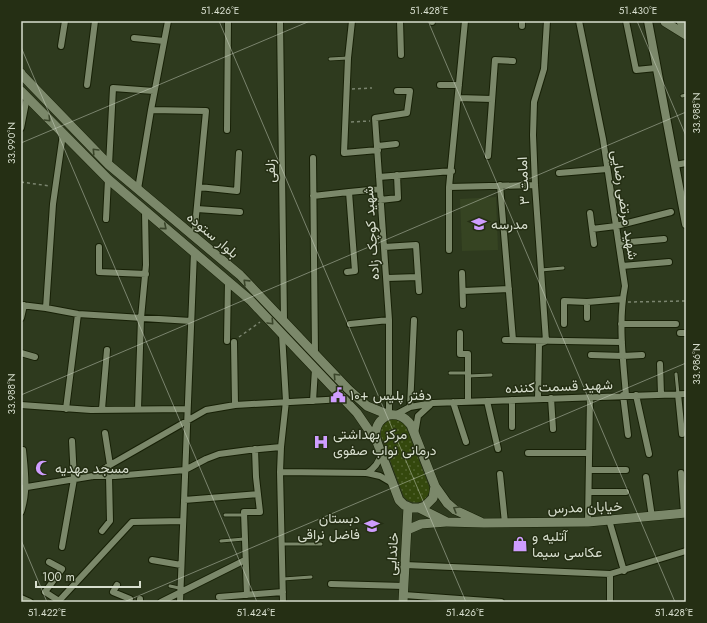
<svg xmlns="http://www.w3.org/2000/svg" width="707" height="623" font-family="Jost,Vazirmatn,sans-serif">
  <style>
    .built { fill: #364422 }
    .grass { fill: url(#grass-dots) }
    .lines { fill: none; stroke-linecap: round; stroke-linejoin: round }
    .service-casing { stroke: #172006; stroke-width: 4.5 }
    .minor-casing { stroke: #172006; stroke-width: 8 }
    .tertiary-casing { stroke: #172006; stroke-width: 10 }
    .secondary-casing { stroke: #172006; stroke-width: 10 }
    .path { stroke: #7b856f; stroke-width: 1.5; stroke-dasharray: 3 3; stroke-linecap: butt }
    .service { stroke: #7b886a; stroke-width: 3 }
    .minor { stroke: #7b886a; stroke-width: 6 }
    .tertiary { stroke: #7b886a; stroke-width: 8 }
    .secondary { stroke: #7b886a; stroke-width: 9 }
    .oneway { stroke: #3a452a }
    .ticks { fill: none; stroke: #d7dece; stroke-width: 1; stroke-opacity: 0.45 }
    .labels { text-anchor: middle; dominant-baseline: central; stroke-width: 3; stroke-linejoin: round; paint-order: stroke }
    .street-label { font-size: 14px; fill: #d7dece; stroke: #252f14 }
    .poi-label { font-size: 14px; fill: #d7dece; stroke: #252f14; text-anchor: start }
    .neatline { fill: none; stroke: #d7dece; stroke-width: 1.5 }
    .ticks-label { font-size: 10px; text-anchor: middle; fill: #d7dece }
  </style>
  <defs>
    <pattern id="grass-dots" width="8" height="8" patternUnits="userSpaceOnUse"><rect width="8" height="8" fill="#34480d"/><path d="M2 2h.1M6 6h.1" fill="none" stroke="#51622f" stroke-width="1.8" stroke-linecap="round"/></pattern>
  </defs>
  <rect width="100%" height="100%" fill="#2e3a1e"/>
  <path class="built" d="M496 197 498 250 462 251 460 199Z"/>
  <path class="grass" d="M394 419 402 422 406 427 430 489C427 503 414 507 404 497L381 436C380 427 384 421 394 419Z"/>
  <g class="lines">
    <g class="service-casing">
      <path id="service" d="M330 59 348 58
        M682 96 686 95
        M541 270 563 268
        M450 373H468
        M676 374 678 394
        M468 376 491 375
        M225 515H243
        M221 541 244 539
        M282 544H321
        M283 579 311 577
        M170 586 179 588"/>
    </g>
    <g class="minor-casing">
      <path id="minor" d="M280 21 284 321
        M352 21 348 58 344 153 378 150
        M400 21 401 55
        M579 21 603 139 625 286C618 322 623 359 626 395
        M626 21 636 70 656 68
        M432 22V21
        M522 26V21
        M134 38 164 41
        M61 46 65 21
        M87 85 95 21
        M440 85H459
        M458 98 492 99
        M151 110 206 111 194 237
        M21 128 27 97
        M227 130 228 21
        M378 146 396 144
        M488 156 495 60 513 61
        M313 158 315 354
        M109 165 113 88 154 91
        M675 165 686 163
        M559 173 607 169
        M379 177 452 171
        M500 185 513 340
        M199 187 237 191 239 153
        M449 187 535 185
        M138 189 151 110 168 21
        M313 196 349 192
        M380 200 398 198 397 175
        M197 209 240 212
        M590 213 594 244
        M106 219 108 179
        M592 229 616 226 671 212
        M619 243 664 239
        M99 247V272L146 274
        M384 247 416 245 419 291
        M449 250V187L465 21
        M622 266 669 262
        M347 272 355 271 349 192 380 189
        M462 273 463 305
        M387 278 418 277
        M463 291 509 289
        M21 305 46 308 78 314 191 321
        M46 308 53 204 63 134
        M21 318 24 305
        M587 318V302
        M350 324 389 320
        M564 324V301L587 302 623 299
        M621 324H676
        M460 333V354H468V401
        M680 333H686
        M282 334 286 401 281 447 280 472 283 602
        M505 340 622 342
        M227 341 228 280
        M234 342 235 405
        M21 353 35 357
        M591 355 623 356 642 355
        M660 364 661 394
        M678 394 682 434
        M623 395 628 435
        M636 395 649 454
        M551 398 553 429
        M538 399 539 344 546 341 535 185 533 135 534 102 544 69 547 21
        M512 400V427
        M313 401 315 369
        M487 401 498 449
        M453 402 466 442
        M21 405 91 410 187 409
        M410 407 414 320
        M66 409 78 314
        M102 409 107 350
        M138 409 141 318 146 265 145 212
        M389 415V320L375 118 407 113 410 91H397
        M395 415 410 407 433 403 686 394
        M105 433 110 465
        M415 434 418 416 430 405
        M528 453H589
        M589 470H626
        M280 472 367 473 380 476 392 483
        M367 473C375 468 379 463 381 454
        M681 473 684 513
        M500 474 505 523
        M93 476 110 465 206 410 235 405 344 399
        M646 477 652 517
        M21 488 93 476H115L185 470 206 459 219 454 249 450 281 447
        M589 492H626
        M184 500 258 494
        M21 512C28 491 25 472 23 450
        M609 520 624 571
        M588 522 590 397
        M102 531 110 521 109 476
        M62 547 74 479 72 441
        M152 560 181 565
        M49 562 62 569 45 592 59 601
        M405 565 610 574 686 551
        M331 584 404 586
        M117 585 113 592 130 599 129 602
        M247 595 244 512H260L256 477 255 449
        M404 595 501 602
        M219 597 283 592
        M21 598 30 602
        M58 602 132 522 183 521
        M140 602V599
        M161 602 245 560
        M180 602 194 252
        M610 602V574"/>
    </g>
    <g class="tertiary-casing">
      <path id="tertiary" d="M648 21 686 224"/>
    </g>
    <g class="secondary-casing">
      <path id="secondary" d="M681 21 686 29
        M665 22 686 35
        M21 73 22 75 109 165 240 275 348 389 367 406 389 415
        M21 91 108 179 250 300 357 413 377 442
        M389 415C399 414 405 417 411 425L435 486 433 498 425 506 419 508H411L404 505 399 500 377 442C374 430 376 421 389 415Z
        M435 486 447 503 455 510 481 522
        M419 508 447 522 484 523 588 522 686 513
        M407 530 421 524 446 522
        M403 602 408 507"/>
    </g>
    <path class="path" d="M352 89 372 88
      M351 122 370 121
      M21 182 50 186
      M628 302 686 301
      M239 337 260 322"/>
    <use href="#service" class="service"/>
    <use href="#minor" class="minor"/>
    <use href="#tertiary" class="tertiary"/>
    <use href="#secondary" class="secondary"/>
  </g>
  <defs><path id="oneway-chevron" d="M-2-3.5L2.5 0L-2 3.5" fill="none" stroke-width="1.6" stroke-linecap="round" stroke-linejoin="round"/></defs>
  <g class="oneway">
    <use href="#oneway-chevron" transform="translate(48 119) rotate(46)"/>
    <use href="#oneway-chevron" transform="translate(95 151) rotate(-134)"/>
    <use href="#oneway-chevron" transform="translate(164 227) rotate(40)"/>
    <use href="#oneway-chevron" transform="translate(246 282) rotate(-136)"/>
    <use href="#oneway-chevron" transform="translate(271 322) rotate(47)"/>
    <use href="#oneway-chevron" transform="translate(336 376) rotate(-134)"/>
    <use href="#oneway-chevron" transform="translate(456 509) rotate(-149)"/>
  </g>
  <path class="ticks" d="M219 21 466 602M428 21 675 602M637 21 686 136M21 47 257 602M21 143 310 21M21 395 686 112M21 540 47 602M124 602 686 363"/>
  <defs>
    <g id="school-bare" transform="scale(1.2)"><path d="M0-5L7-2L0 1L-7-2ZM-4 1L0 2.5L4 1V4Q0 6-4 4Z" fill="#cf9dff" stroke="#252f14" stroke-width="2.5" paint-order="stroke"/></g>
    <g id="civic-bare" transform="scale(1.2)"><path d="M-.6-6.5H3V-4.5H.6V-3L4-1V1h2V6H-6V1h2V-1L-.6-3ZM-1.2 2.5V6h2.4V2.5Z" fill="#cf9dff" stroke="#252f14" stroke-width="2.5" paint-order="stroke"/></g>
    <g id="hospital-bare" transform="scale(1.2)"><path d="M-5-5h3v3.5h4V-5h3V5h-3V1.5h-4V5h-3Z" fill="#cf9dff" stroke="#252f14" stroke-width="2.5" paint-order="stroke"/></g>
    <g id="mosque-bare" transform="scale(1.2)"><path d="M3.5-4.9A6 6 0 1 0 3.5 4.9A5 5 0 1 1 3.5-4.9Z" fill="#cf9dff" stroke="#252f14" stroke-width="2.5" paint-order="stroke"/></g>
    <g id="shop-bare" transform="scale(1.2)"><path d="M-5-2.5h2.3a2.7 3.5 0 0 1 5.4 0H5L5.5 6h-11ZM-1.5-2.5h3a1.5 2.3 0 0 0-3 0Z" fill="#cf9dff" stroke="#252f14" stroke-width="2.5" paint-order="stroke"/></g>
  </defs>
  <g fill-rule="evenodd">
    <use href="#school-bare" x="479" y="224"/>
    <use href="#civic-bare" x="338" y="395"/>
    <use href="#hospital-bare" x="321" y="442"/>
    <use href="#mosque-bare" x="43" y="468"/>
    <use href="#school-bare" x="372" y="526"/>
    <use href="#shop-bare" x="520" y="544"/>
  </g>
  <g class="labels">
    <g class="street-label">
      <text transform="translate(270 171) rotate(-91)">زلفی</text>
      <text transform="translate(523 181) rotate(-93)">امامت ۳</text>
      <text transform="translate(625 205) rotate(81)">شهید مرتضی رضایی</text>
      <text transform="translate(371 233) rotate(-94)">شهید کوچک زاده</text>
      <text transform="translate(213 235) rotate(40)">بلوار ستوده</text>
      <text transform="translate(559 386) rotate(-2)">شهید قسمت کننده</text>
      <text transform="translate(585 507) rotate(-2)">خیابان مدرس</text>
      <text transform="translate(392 554) rotate(-87)">خاندایی</text>
    </g>
    <g class="poi-label">
      <text x="491" y="224">مدرسه</text>
      <text x="350" y="395">دفتر پلیس +۱۰</text>
      <text x="333" y="434">مرکز بهداشتی<tspan x="333" dy="16">درمانی نواب صفوی</tspan></text>
      <text x="55" y="468">مسجد مهدیه</text>
      <text x="360" y="518" text-anchor="end">دبستان<tspan x="360" dy="16">فاضل نراقی</tspan></text>
      <text x="532" y="536">آتلیه و<tspan x="532" dy="16">عکاسی سیما</tspan></text>
    </g>
  </g>
  <rect width="707" height="623" fill="none" stroke="#252f14" stroke-width="44"/>
  <path d="M36 581v6h104v-6" fill="none" stroke="#d7dece" stroke-width="2"/>
  <text x="42" y="581" font-size="12" fill="#d7dece" stroke="#252f14" stroke-width="3" paint-order="stroke">100 m</text>
  <rect x="22" y="22" width="663" height="579" class="neatline"/>
  <g class="ticks-label">
    <text x="220" y="14">51.426°E</text>
    <text x="429" y="14">51.428°E</text>
    <text x="638" y="14">51.430°E</text>
    <text transform="translate(696 113) rotate(-90)" y="4">33.988°N</text>
    <text transform="translate(11 143) rotate(-90)" y="4">33.990°N</text>
    <text transform="translate(696 364) rotate(-90)" y="4">33.986°N</text>
    <text transform="translate(11 394) rotate(-90)" y="4">33.988°N</text>
    <text x="47" y="616">51.422°E</text>
    <text x="256" y="616">51.424°E</text>
    <text x="465" y="616">51.426°E</text>
    <text x="674" y="616">51.428°E</text>
  </g>
</svg>
